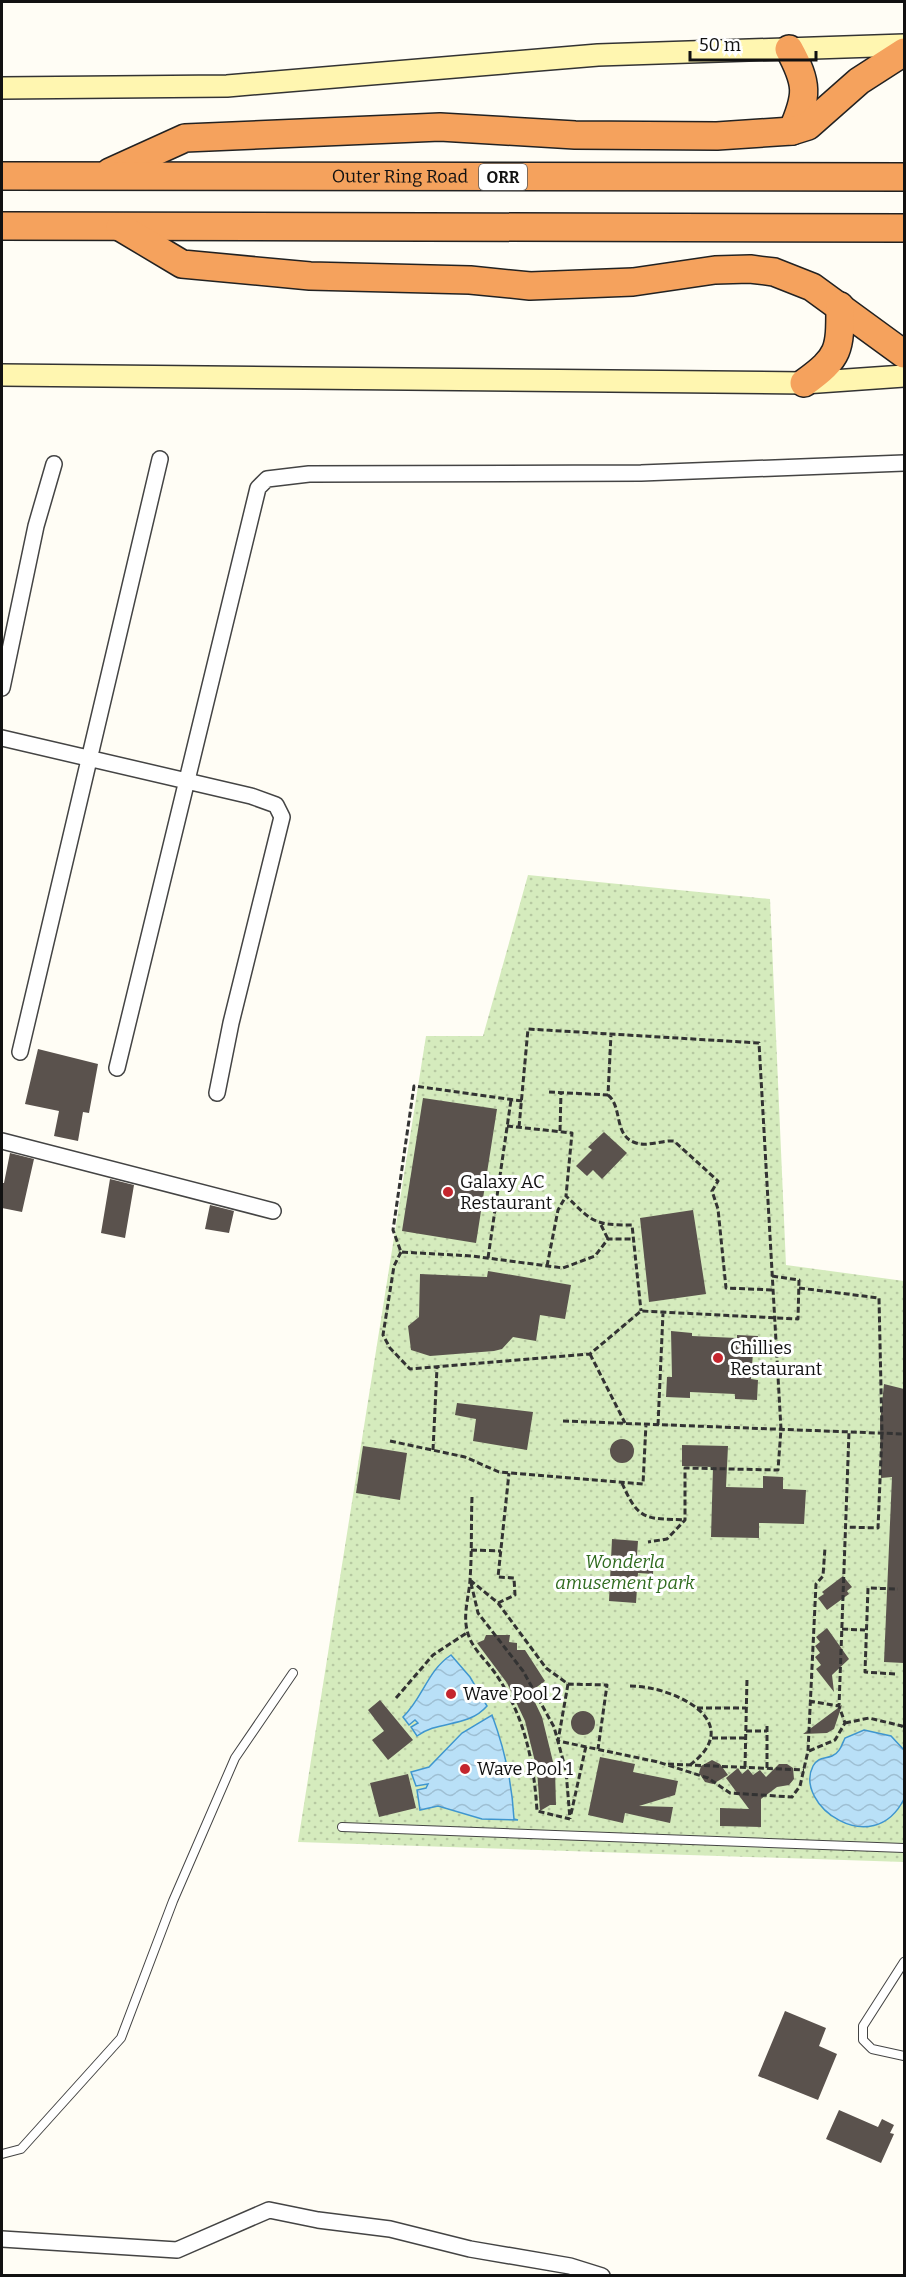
<svg xmlns="http://www.w3.org/2000/svg" width="906" height="2277" font-family="Bitter,serif">
  <style>
    .park { fill: url(#park-dots) }
    .water { fill: url(#water-waves); stroke: #3f96cf; stroke-width: 1.5 }
    .building { fill: #5a524d }
    .lines { fill: none; stroke-linecap: round; stroke-linejoin: round }
    .lane-casing { stroke: #444; stroke-width: 10 }
    .street-casing { stroke: #444; stroke-width: 18 }
    .secondary-casing { stroke: #333; stroke-width: 24 }
    .highway-casing { stroke: #222; stroke-width: 30 }
    .path { stroke: #333; stroke-width: 3; stroke-dasharray: 6 3; stroke-linecap: butt }
    .lane { stroke: #fff; stroke-width: 8 }
    .street { stroke: #fff; stroke-width: 15 }
    .secondary { stroke: #fff6b0; stroke-width: 21 }
    .highway { stroke: #f5a25d; stroke-width: 27 }
    .poi-dot { fill: #c4262e; stroke: #fff; stroke-width: 2 }
    .labels { text-anchor: middle; dominant-baseline: central; stroke-width: 6; stroke-linejoin: round; paint-order: stroke }
    .shield { fill: #fff; stroke: #585858; stroke-width: 1.5 }
    .shield-label { font-size: 16px; font-weight: bold; fill: #111 }
    .street-label { font-size: 18px; fill: #111; stroke: #fff }
    .poi-label { font-size: 18px; fill: #111; stroke: #fff; text-anchor: start }
    .park-label { font-size: 18px; font-style: italic; fill: #2f6b1f; stroke: #fff }
  </style>
  <defs>
    <pattern id="park-dots" width="8" height="8" patternUnits="userSpaceOnUse" patternTransform="scale(1.5)"><rect width="8" height="8" fill="#d5ebbd"/><path d="M2 2h.1M6 6h.1" fill="none" stroke="#b6c8a1" stroke-width="1.8" stroke-linecap="round"/></pattern>
    <pattern id="water-waves" width="16" height="10" patternUnits="userSpaceOnUse" patternTransform="scale(1.5)"><rect width="16" height="10" fill="#b9e0f7"/><path d="M0 5q4-4 8 0t8 0" fill="none" stroke="#9ebfd3"/></pattern>
  </defs>
  <rect width="100%" height="100%" fill="#fffdf5"/>
  <path class="park" d="M528 875 770 899 786 1265 904 1281V1862L298 1842 426 1036H483Z"/>
  <path class="water" d="M451 1655 470 1677 487 1706C468 1728 438 1720 417 1736L411 1727 418 1723 415 1720 409 1725 403 1717C423 1698 427 1671 451 1655Z
    M492 1715C505 1750 512 1782 514 1819L518 1820 482 1819 438 1806 420 1810 417 1790 426 1788 428 1784 416 1786 411 1772 429 1767 462 1733Z
    M864 1730 891 1736 904 1750V1799C873 1861 793 1805 813 1766 818 1757 824 1759 832 1756 840 1753 842 1744 845 1738Z"/>
  <path class="building" d="M38 1049 98 1064 89 1113 83 1112 78 1141 54 1136 59 1111 25 1104Z
    M423 1098 497 1109 476 1243 402 1231Z
    M604 1132 627 1153 602 1179 593 1170 587 1176 576 1166 592 1150 588 1147Z
    M10 1153 34 1159 22 1212 2 1208V1183H4Z
    M110 1179 134 1185 125 1238 101 1233Z
    M210 1205 234 1211 229 1233 205 1229Z
    M693 1210 706 1294 649 1302 640 1218Z
    M488 1271 571 1285 565 1319 540 1315 536 1341 513 1337 502 1349 494 1351 430 1356 411 1350 408 1326 419 1317 420 1274 487 1277Z
    M671 1331 692 1333V1336L737 1338V1335L758 1336 757 1353H753L751 1379 758 1380 757 1400 735 1399V1394L690 1392V1398L666 1397 667 1377H672Z
    M884 1384 904 1389V1663L884 1662 892 1477 881 1478 880 1423Z
    M457 1403 533 1412 527 1450 473 1441 476 1419 455 1415Z
    M610 1451a12 12 0 1 1 24 0a12 12 0 1 1-24 0Z
    M682 1445 728 1446 726 1487 763 1488V1476L783 1477V1489L806 1490 804 1524 759 1523V1538L711 1537 713 1467 682 1466Z
    M363 1446 407 1453 400 1500 356 1493Z
    M612 1539 638 1541 637 1555 654 1556 653 1574 638 1573 636 1603 609 1601Z
    M843 1576 852 1587 847 1591 849 1594 827 1610 818 1598 824 1594 822 1592Z
    M827 1628 849 1659 832 1675 834 1692 816 1669 821 1665 815 1657 820 1653 815 1646 820 1642 816 1637Z
    M486 1635H510L509 1642 517 1643V1650H525L545 1681 530 1692 542 1717 555 1770 556 1805H550L540 1811 537 1770 525 1721 507 1683 477 1643 484 1640Z
    M380 1700 413 1740 388 1760 372 1740 384 1731 368 1710Z
    M842 1705 834 1729 827 1733 803 1734Z
    M571 1723a12 12 0 1 1 24 0a12 12 0 1 1-24 0Z
    M600 1757 635 1764 633 1772 678 1781 675 1795 639 1806 673 1807 670 1823 625 1813 623 1823 588 1815Z
    M712 1760 720 1764 728 1775 713 1784 705 1782 699 1773 701 1766Z
    M779 1764H787L793 1768 794 1779 789 1785 777 1787 761 1799V1827L720 1826V1808L749 1809 726 1778 738 1768 742 1774 748 1769 753 1775 760 1770 766 1777Z
    M408 1774 416 1808 379 1817 370 1783Z
    M785 2011 826 2028 819 2046 837 2054 818 2100 758 2076Z
    M839 2110 878 2127 882 2119 894 2125 890 2133 894 2134 881 2163 826 2139Z"/>
  <g class="lines">
    <g class="lane-casing">
      <path id="lane" d="M342 1827 904 1848
        M904 1962 863 2026V2040L872 2049 904 2056
        M2 2154 21 2149 121 2038 173 1901 235 1758 293 1673"/>
    </g>
    <g class="street-casing">
      <path id="street" d="M2 688 36 526 54 464
        M2 738 251 796 276 805 282 817 231 1023 217 1093
        M20 1052 160 459
        M117 1068 258 488 267 479 309 474 641 473 904 463
        M2 1141 273 1211
        M2 2239 177 2250 269 2210 318 2220 390 2229 470 2249 570 2266 602 2276"/>
    </g>
    <g class="secondary-casing">
      <path id="secondary" d="M2 88 227 86 598 55 904 45
        M2 375 804 383 904 376"/>
    </g>
    <g class="highway-casing">
      <g id="highway">
        <path d="M789 49C808 84 808 95 792 131"/>
        <path d="M110 172 185 138 440 127 575 135 717 136 792 131 808 126 859 81 904 52"/>
        <path id="s1" d="M2 176 904 177"/>
        <path d="M2 226 904 228"/>
        <path d="M120 227 182 264 310 276 470 280 530 286 633 282 715 270 750 269 774 272 812 287 904 354"/>
        <path d="M804 383C840 357 840 350 840 306"/>
      </g>
    </g>
    <path class="path" d="M549 1092 608 1095 611 1034
      M608 1095C623 1107 613 1136 636 1143 647 1147 662 1140 674 1141L718 1181 712 1191 718 1209 726 1288 773 1290
      M522 1101 414 1086 393 1230 401 1252 472 1256 563 1268 595 1256 608 1239H632
      M507 1126 572 1133 566 1196C593 1222 593 1225 632 1225L641 1311
      M519 1127 528 1029 759 1043 781 1429 778 1470 685 1468V1520L667 1539 648 1542
      M560 1131 561 1092
      M601 1225 608 1239
      M401 1252 394 1266 383 1335 390 1348 410 1369 590 1354 641 1311 798 1319 799 1280 772 1276
      M488 1258 511 1100
      M547 1266 558 1210 566 1196
      M799 1288 879 1298 882 1433 878 1528 845 1527
      M590 1354 625 1423
      M563 1421 904 1434
      M658 1425 663 1313
      M390 1441 465 1457 499 1472 643 1484 646 1424
      M433 1450 437 1368
      M622 1483C639 1522 646 1518 685 1520
      M472 1497C471 1524 472 1552 470 1580 469 1596 463 1614 467 1630 471 1649 487 1660 497 1676 525 1717 534 1763 537 1811L570 1819
      M471 1550 501 1551
      M470 1580 498 1603 546 1668 568 1684 607 1685 598 1749
      M471 1583 478 1613 523 1671 554 1727 566 1771 570 1819
      M498 1603 515 1595 514 1578 498 1577 509 1473
      M842 1629 865 1630
      M895 1674 865 1672 868 1588 898 1589
      M568 1684 558 1741 658 1762 708 1778 730 1793 792 1797 800 1786 808 1751 816 1584 823 1576 825 1548
      M630 1686C673 1686 748 1721 690 1765
      M396 1698 433 1655 468 1632
      M809 1701 839 1706
      M697 1708H746
      M845 1723 869 1718 902 1726 904 1730
      M746 1731H767
      M712 1738H746
      M809 1751 835 1740 845 1723 839 1706 849 1432
      M668 1764 804 1770
      M745 1767 747 1679
      M767 1768V1723
      M571 1814 586 1746"/>
    <use href="#lane" class="lane"/>
    <use href="#street" class="street"/>
    <use href="#secondary" class="secondary"/>
    <use href="#highway" class="highway"/>
  </g>
  <g class="poi-dot">
    <circle cx="448" cy="1192" r="6"/>
    <circle cx="718" cy="1358" r="6"/>
    <circle cx="451" cy="1694" r="6"/>
    <circle cx="465" cy="1769" r="6"/>
  </g>
  <g class="labels">
    <rect class="shield" x="479" y="164" width="48" height="26" rx="4.5"/>
    <g class="shield-label">
      <text x="503" y="177">ORR</text>
    </g>
    <g class="street-label">
      <text stroke="none"><textPath href="#s1" startOffset="398">Outer Ring Road</textPath></text>
    </g>
    <g class="poi-label">
      <text x="460" y="1182">Galaxy AC<tspan x="460" dy="21">Restaurant</tspan></text>
      <text x="730" y="1348">Chillies<tspan x="730" dy="21">Restaurant</tspan></text>
      <text x="463" y="1694">Wave Pool 2</text>
      <text x="477" y="1769">Wave Pool 1</text>
    </g>
    <g class="park-label">
      <text x="625" y="1562">Wonderla<tspan x="625" dy="21">amusement park</tspan></text>
    </g>
  </g>
  <rect width="906" height="2277" fill="none" stroke="#111111" stroke-width="6"/>
  <path d="M690 51v9h126v-9" fill="none" stroke="#111111" stroke-width="3"/>
  <text x="699" y="51" font-size="18" fill="#111111" stroke="#ffffff" stroke-width="4.5" paint-order="stroke">50 m</text>
</svg>
